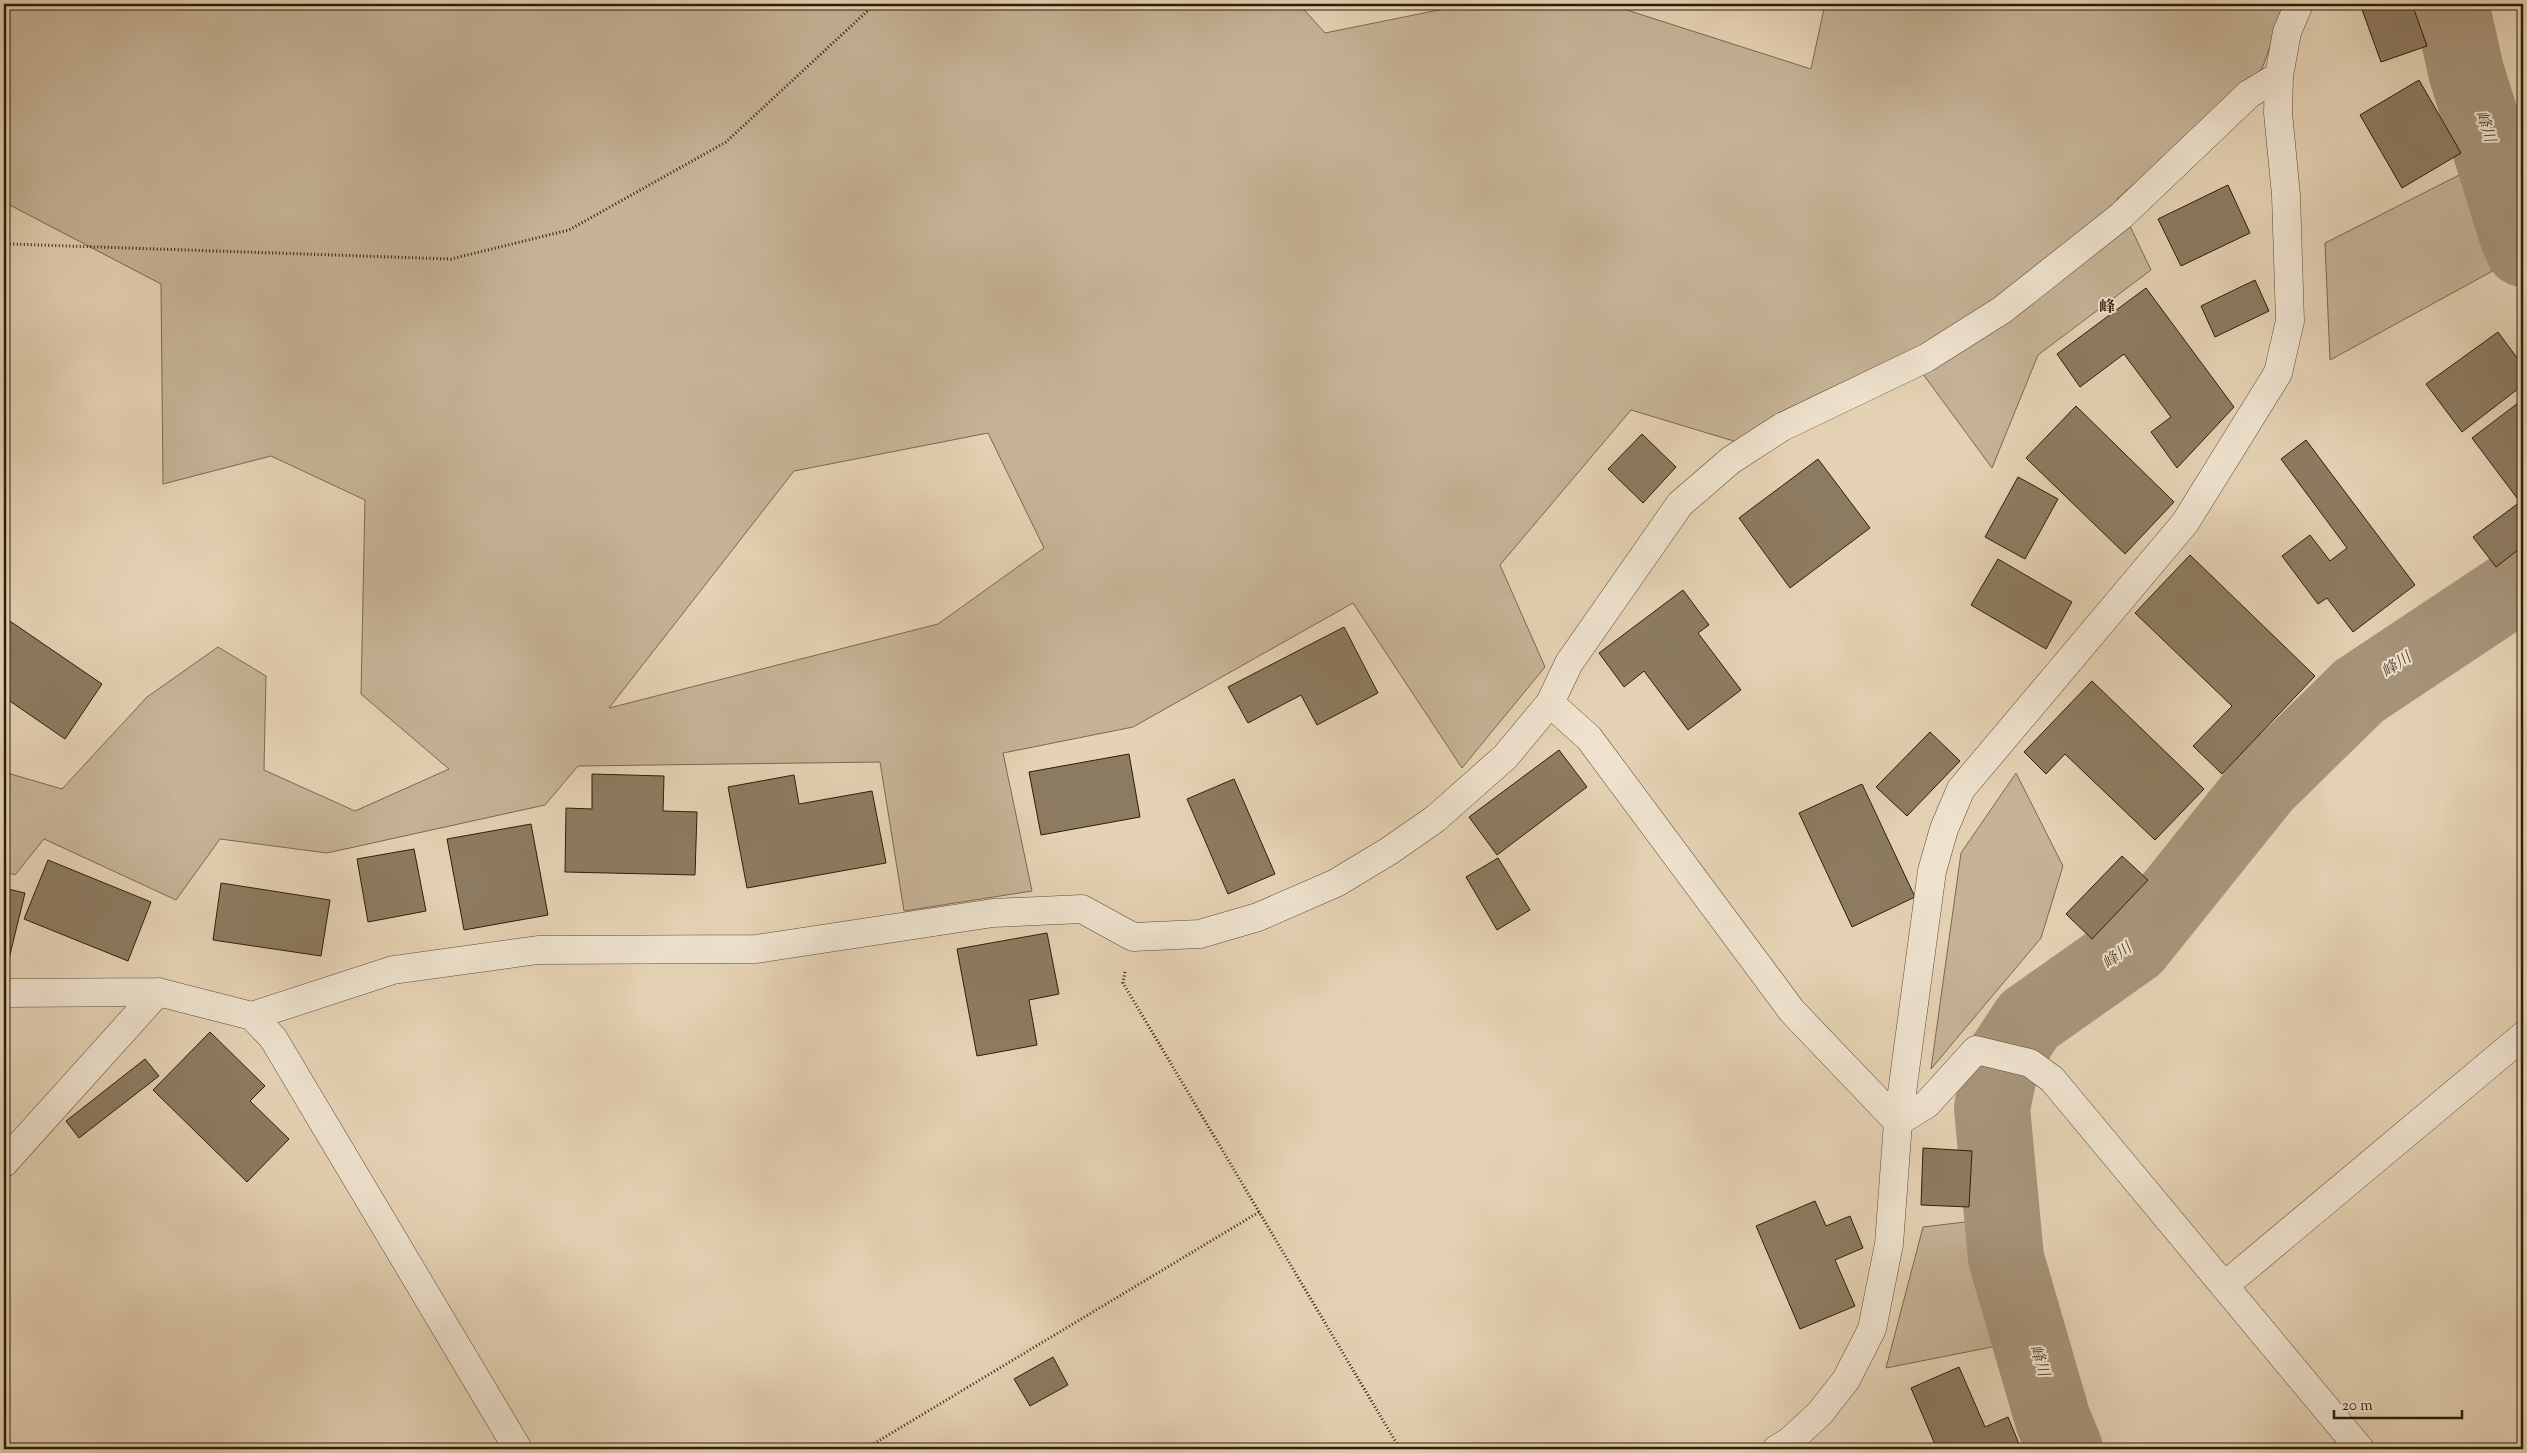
<svg xmlns="http://www.w3.org/2000/svg" width="2527" height="1453" font-family="'Sorts Mill Goudy','Noto Serif JP',serif">
  <style>
    .green { fill: #c6b397; stroke: #7a684f; fill-rule: evenodd }
    .lines { fill: none; stroke-linecap: round; stroke-linejoin: round }
    .river { stroke: #a79479; stroke-width: 76 }
    .building { fill: #8d7b61; stroke: #2e1d07 }
    .minor-casing { stroke: #5c4a32; stroke-width: 29 }
    .path { stroke: #2e1d07; stroke-width: 3; stroke-dasharray: 1 2.5; stroke-linecap: butt }
    .minor { stroke: #eee2ce; stroke-width: 28 }
    .labels { text-anchor: middle; dominant-baseline: central; stroke-width: 4; stroke-linejoin: round; paint-order: stroke }
    .water-label { font-size: 16px; font-style: italic; fill: #58472f; stroke: #eee2ce }
    .neighbourhood-label { font-size: 16px; font-weight: bold; fill: #2e1d07; stroke: #eee2ce }
  </style>
  <rect width="100%" height="100%" fill="#e5d2b4"/>
  <filter id="stains"><feTurbulence type="fractalNoise" baseFrequency=".004" numOctaves="4"/><feColorMatrix values="0 0 0 0 .2 0 0 0 0 .09 0 0 0 0 .02 0 0 0 .5 -.17"/></filter>
  <radialGradient id="worn" r=".72"><stop offset=".6" stop-color="#630" stop-opacity="0"/><stop offset="1" stop-color="#630" stop-opacity=".3"/></radialGradient>
  <path class="green" d="M4 4H1299L1325 33 1468 4H1608L1811 69 1825 4H2285L2262 69 2117 199 2151 270 2038 355 1992 468 1909 355 1737 442 1631 410 1500 565 1545 667 1462 768 1353 603 1133 727 1003 753 1032 891 904 911 880 762 578 766 545 805 327 853 220 839 176 900 44 839 15 875 4 871V772L62 789 147 697 218 647 266 676 264 770 355 811 449 769 361 694 365 500 271 456 163 484 161 284 4 202ZM988 433 1044 548 938 624 609 708 794 471Z
    M2479 165 2509 262 2330 360 2325 243Z
    M2016 773 2063 866 2041 938 1931 1069 1961 853Z
    M1990 1219 2002 1345 1886 1368 1923 1227Z"/>
  <g class="lines">
    <path class="river" d="M2451 4 2466 71 2516 232 2523 249
      M2065 1449 2053 1420 2006 1258 1992 1108 2002 1061 2029 1020 2134 946 2264 784 2359 691 2523 582"/>
  </g>
  <path class="building" d="M2360 4H2412L2427 46 2381 62Z
    M2419 80 2461 153 2402 188 2360 115Z
    M2228 185 2250 233 2181 266 2158 219Z
    M2255 280 2269 311 2215 337 2201 306Z
    M2146 288 2234 407 2177 468 2151 432 2171 417 2124 354 2080 387 2057 354Z
    M2498 332 2523 366V385L2462 432 2426 384Z
    M2522 400 2523 546 2496 567 2473 537 2520 502 2472 438Z
    M2076 406 2174 502 2125 554 2026 458Z
    M1642 434 1676 467 1643 503 1608 469Z
    M2306 440 2415 585 2353 632 2327 598 2318 604 2282 556 2310 535 2330 561 2347 548 2281 459Z
    M1818 459 1870 528 1790 588 1739 518Z
    M2018 477 2058 499 2025 559 1985 537Z
    M2190 555 2315 676 2222 774 2193 746 2232 706 2135 613Z
    M1998 559 2072 602 2046 649 1971 605Z
    M1683 590 1709 625 1698 633 1741 690 1688 730 1644 671 1624 687 1599 653Z
    M4 617 102 684 65 739 4 697Z
    M1344 627 1378 693 1317 725 1301 695 1248 723 1228 687Z
    M2092 681 2204 789 2155 840 2065 754 2046 774 2024 752Z
    M1930 732 1960 761 1907 816 1876 787Z
    M1559 750 1587 787 1497 855 1469 817Z
    M1129 754 1140 817 1041 835 1029 772Z
    M592 774 664 776 663 811 697 812 695 875 565 872 566 808 592 809Z
    M794 775 799 804 872 791 886 863 747 888 728 787Z
    M1234 779 1275 874 1228 894 1187 799Z
    M1862 784 1915 897 1852 927 1799 813Z
    M531 824 548 915 464 930 447 839Z
    M414 849 426 911 368 922 357 859Z
    M2122 856 2148 880 2092 939 2066 914Z
    M1498 858 1530 910 1497 930 1466 877Z
    M48 860 151 902 128 961 24 919Z
    M221 883 330 900 321 956 213 940Z
    M4 888 25 893 7 967H4Z
    M1047 933 1059 994 1029 1000 1037 1045 977 1056 957 949Z
    M210 1032 265 1086 250 1101 289 1139 247 1182 153 1090Z
    M145 1059 159 1076 79 1138 66 1121Z
    M1923 1148 1972 1151 1969 1207 1921 1205Z
    M1815 1201 1826 1226 1850 1216 1863 1248 1835 1260 1855 1306 1800 1329 1756 1226Z
    M1053 1357 1068 1385 1030 1406 1014 1379Z
    M1959 1367 1985 1427 2008 1417 2021 1449H1937L1911 1388Z"/>
  <g class="lines">
    <g class="minor-casing">
      <path id="minor" d="M1550 703 1589 738 1792 1011 1898 1122
        M4 993 158 992 252 1016 393 970 538 950 756 949 993 913 1082 909 1133 937 1200 934 1258 917 1336 883 1389 851 1435 819 1505 757 1550 703 1569 663 1680 504 1731 460 1782 427 1926 358 2002 310 2121 216 2249 94 2279 76
        M252 1016 273 1038 518 1449
        M1898 1122 1927 1104 1976 1050 2030 1063 2052 1079 2360 1449
        M4 1163 158 992
        M2224 1286 2523 1036
        M1777 1449 1790 1441 1820 1413 1846 1380 1872 1329 1889 1244 1898 1122 1932 871 1944 829 1961 789 2185 523 2278 373 2290 321 2286 195 2278 113 2279 76 2287 32 2299 4"/>
    </g>
    <path class="path" d="M4 240 10 244 451 259 569 230 726 142 875 4
      M1125 972 1123 983 1400 1449
      M865 1449 1259 1212"/>
    <use href="#minor" class="minor"/>
  </g>
  <g class="labels">
    <g class="water-label">
      <text transform="translate(2484 127) rotate(72)">峰川</text>
      <text transform="translate(2397 666) rotate(-34)">峰川</text>
      <text transform="translate(2118 957) rotate(-37)">峰川</text>
      <text transform="translate(2038 1361) rotate(73)">峰川</text>
    </g>
    <g class="neighbourhood-label">
      <text x="2107" y="308">峰</text>
    </g>
  </g>
  <rect width="2527" height="1453" fill="none" stroke="#e5d2b4" stroke-width="20"/>
  <rect x="5" y="5" width="2517" height="1443" fill="none" stroke="#2e1d07" stroke-width="2.5"/>
  <rect x="10" y="10" width="2507" height="1433" fill="none" stroke="#2e1d07"/>
  <path d="M2334 1410v8h128v-8" fill="none" stroke="#2e1d07" stroke-width="2.5"/>
  <text x="2342" y="1410" font-size="15" fill="#2e1d07" stroke="#eee2ce" stroke-width="4" paint-order="stroke">20 m</text>
  <rect width="100%" height="100%" filter="url(#stains)"/>
  <rect width="100%" height="100%" fill="url(#worn)"/>
</svg>
